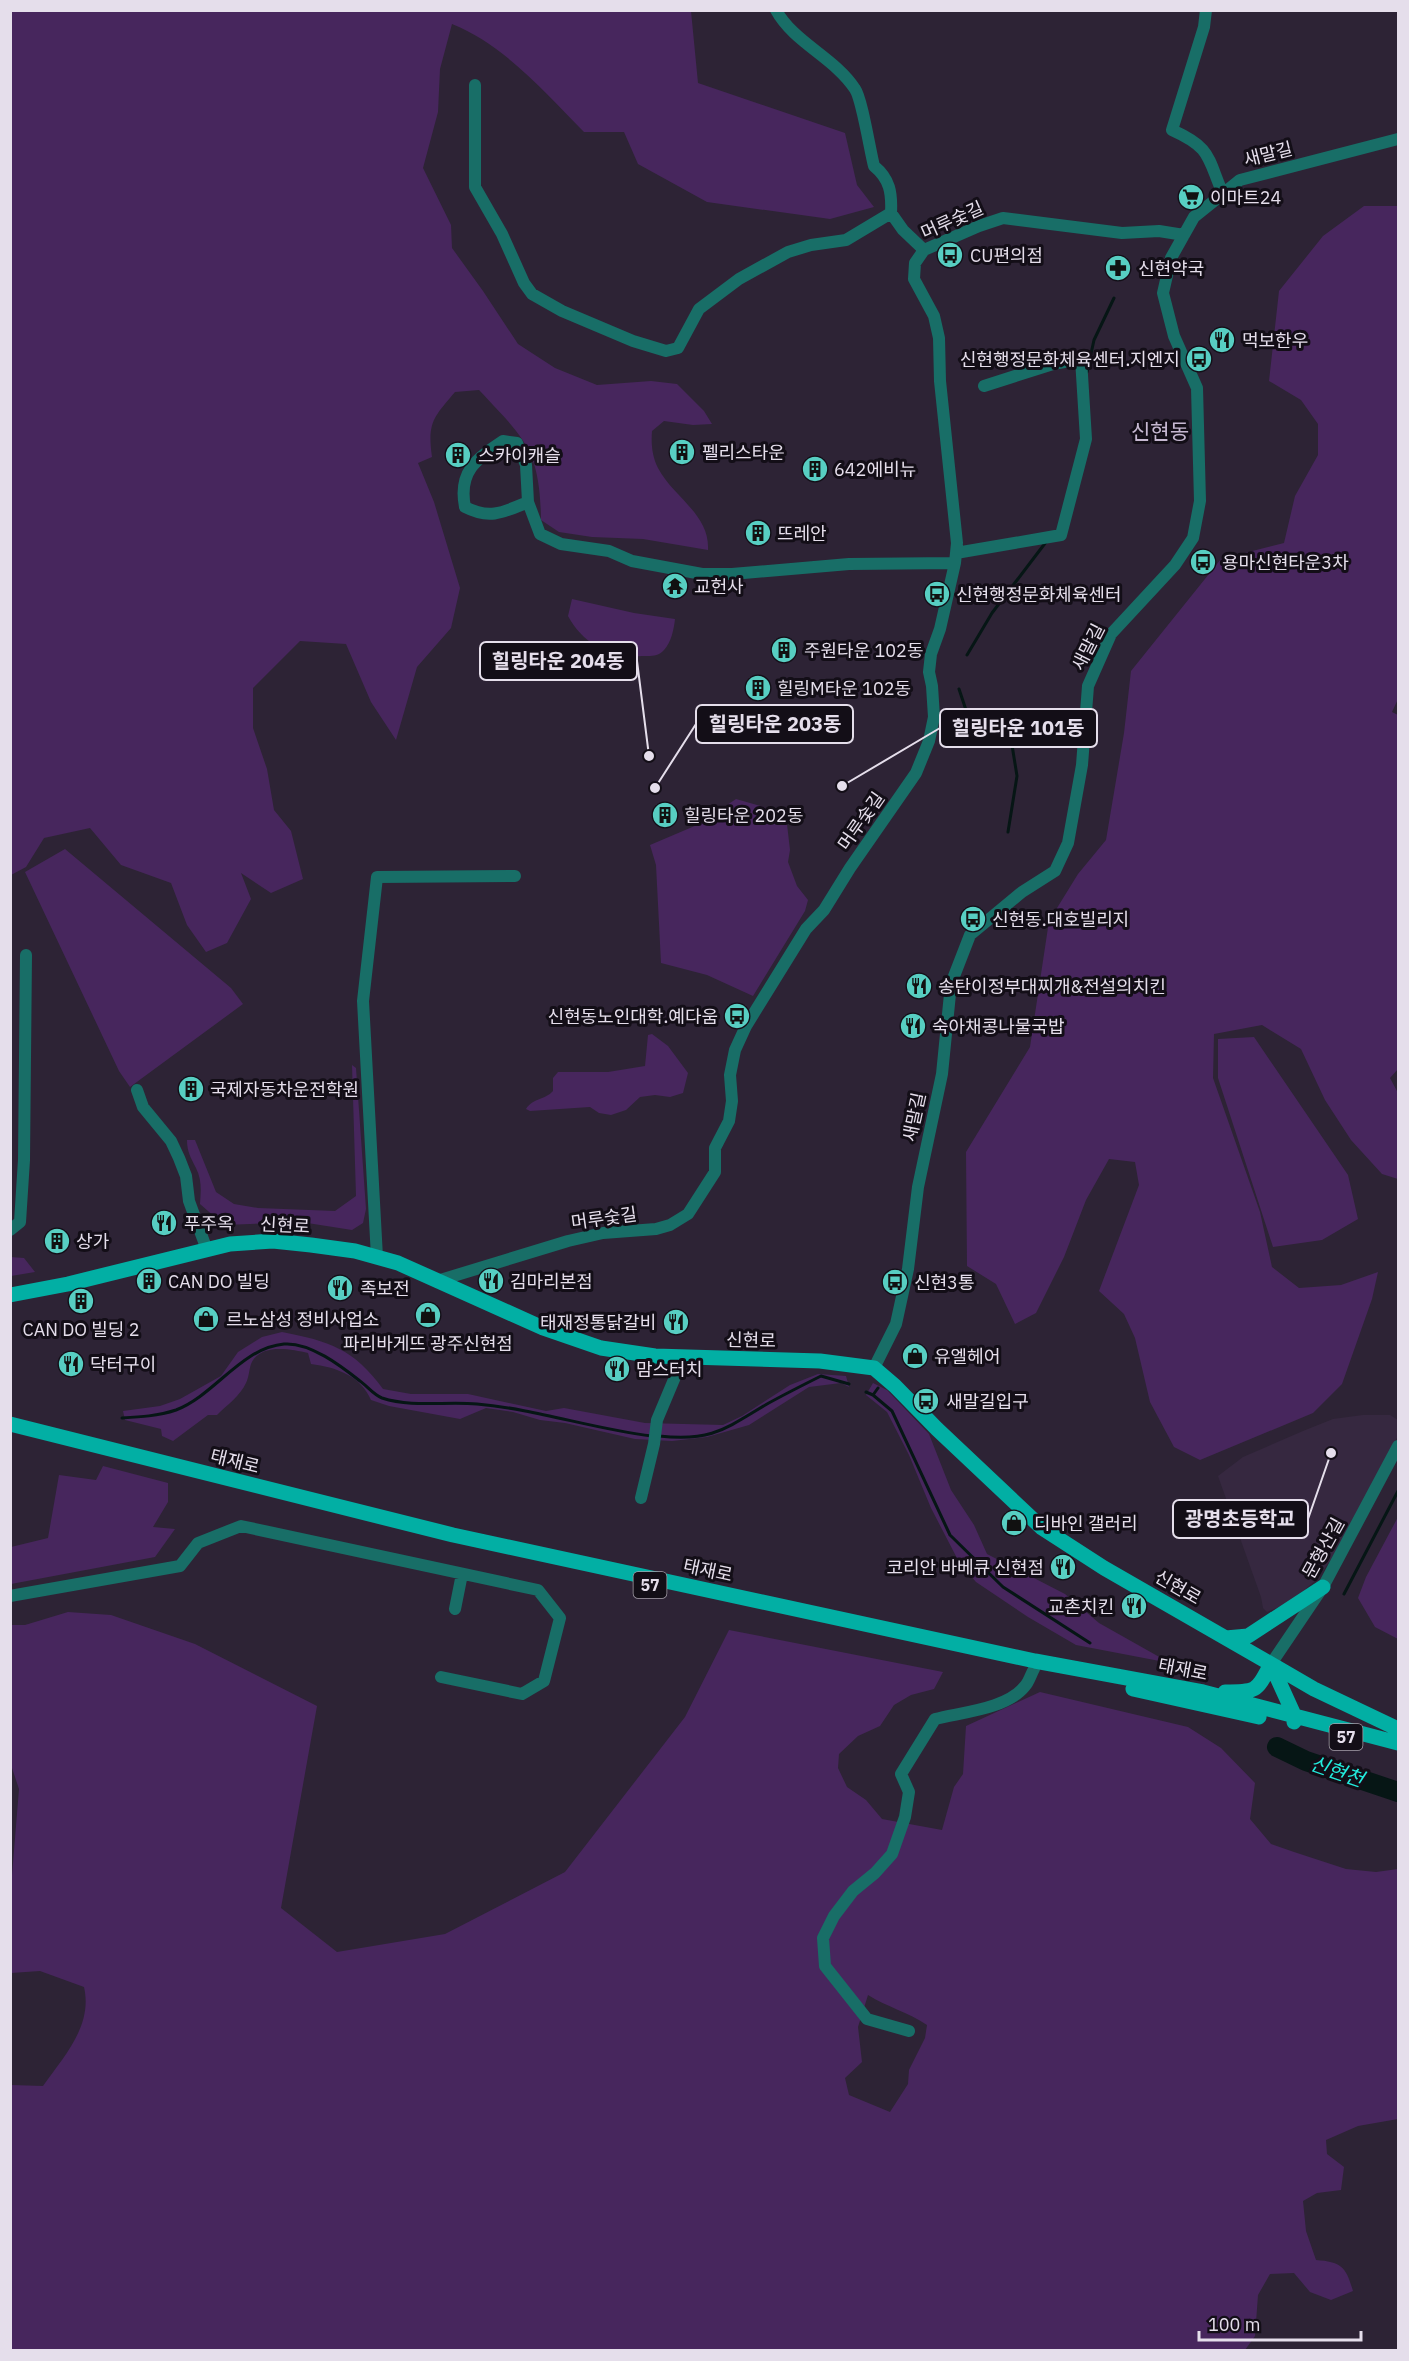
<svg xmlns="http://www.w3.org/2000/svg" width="1409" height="2361" font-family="'IBM Plex Sans','Noto Sans KR',sans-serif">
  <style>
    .built { fill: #362840 }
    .green { fill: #47265d; fill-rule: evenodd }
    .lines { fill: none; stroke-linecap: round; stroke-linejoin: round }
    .stream { stroke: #061615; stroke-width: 3 }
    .river { stroke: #061615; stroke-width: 20 }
    .minor { stroke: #186e67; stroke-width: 12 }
    .major { stroke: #02afa4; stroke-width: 15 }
    .labels { text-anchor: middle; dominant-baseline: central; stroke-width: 6; stroke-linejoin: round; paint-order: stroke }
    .shield { fill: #130e17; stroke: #a6a0ab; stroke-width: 1.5 }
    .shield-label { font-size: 16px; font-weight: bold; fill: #e5deeb }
    .street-label { font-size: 18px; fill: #e5deeb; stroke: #130e17 }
    .poi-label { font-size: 18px; fill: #e5deeb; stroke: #130e17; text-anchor: start }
    .water-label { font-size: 20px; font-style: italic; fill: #23ecdd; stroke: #130e17 }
    .quarter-label { font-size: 21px; fill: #c6b8d1; stroke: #130e17 }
    .leader { fill: none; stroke: #e5deeb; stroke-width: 2 }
    .callout-dot { fill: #e5deeb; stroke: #130e17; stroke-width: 2 }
    .callout { fill: #130e17; stroke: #e5deeb; stroke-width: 2 }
    .callout-label { font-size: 20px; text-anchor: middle; font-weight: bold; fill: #e5deeb }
  </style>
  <rect width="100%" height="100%" fill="#2d2335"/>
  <path class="built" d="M1363 1415H1390L1398 1420V1436L1339 1548 1318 1578 1291 1602 1267 1612 1263 1608 1261 1597 1218 1476 1243 1457 1303 1431 1333 1419Z"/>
  <path class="green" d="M11 10 691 11 698 83 845 133 857 185 874 207 830 219 707 202 638 164 624 132H584C546 93 503 44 452 24L440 69 438 112 423 168 451 225 452 248 483 291 518 344 555 368 597 385 651 381 677 384 704 411 712 424 693 425 664 421 652 431C651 444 652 456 658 468 673 497 710 514 708 550L643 539 592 537 559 532 541 520C540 450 525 439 479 390L455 392C434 417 427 422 432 457L418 463 434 502 460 588 451 628 417 667 396 740 371 702 346 644 300 641 253 688V728L267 769 274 810 291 831 303 879 271 893 241 873 251 899 227 943 206 952 187 925 171 883 121 865 90 828 44 838 26 867 11 875Z
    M1364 206H1398V699L1392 712 1398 715V1069L1390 1078 1398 1093V1179L1382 1174 1351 1140 1325 1100 1301 1049 1262 1025 1214 1034 1213 1078 1260 1212 1272 1267 1299 1288 1341 1285 1378 1272 1372 1299 1342 1384 1313 1413 1200 1460 1174 1447 1150 1402 1135 1338 1124 1314 1099 1291 1139 1185 1135 1162 1109 1159 1086 1200 1064 1257 1036 1313 1015 1324 996 1284 967 1266 966 1152 1030 1047 1049 921 1078 874 1106 840 1124 733 1131 671 1221 559 1284 543 1295 496 1318 455V424L1301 400 1269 381 1279 291 1323 236Z
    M572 599 634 613 675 619C674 629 671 643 664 650 658 657 651 656 642 656 610 658 583 644 568 616Z
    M736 799 764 807 787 824 790 850 788 862 797 886 808 900 805 911 753 996 707 975 661 963 656 865 650 845 697 825Z
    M65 849 231 988 243 1004 130 1087 119 1071 25 872Z
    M652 1034 668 1046 688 1073 683 1093 670 1097 655 1095 640 1097 626 1110 611 1115 599 1113 590 1107 530 1111 526 1109C533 1098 545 1100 553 1091V1078L558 1072H608L645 1066 648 1035Z
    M1254 1037 1348 1175 1358 1219 1322 1240 1273 1247 1218 1078V1039Z
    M352 1065 356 1068 366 1209 363 1223 352 1230 301 1222 224 1225 200 1204C201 1191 202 1180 196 1168 191 1158 187 1152 187 1140H195L216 1192 234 1204 258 1208 335 1211 356 1196Z
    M10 1257 24 1258 35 1272 11 1276Z
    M282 1332C329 1341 354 1349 383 1389L411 1394H468L546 1411 564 1408 645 1423 723 1425 742 1416 790 1385 818 1374 846 1376 849 1387 841 1383 809 1387 749 1425 707 1437 672 1441 635 1439 565 1423 540 1420 513 1412 486 1408 460 1419 389 1406 371 1400C361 1376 336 1367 311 1364L308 1353C290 1349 260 1343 251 1364 249 1370 249 1377 246 1383 240 1396 227 1405 217 1415H208L173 1441 162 1436 161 1429 125 1420 123 1411 160 1406 180 1399 221 1376 238 1352 262 1337Z
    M873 1383 887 1390 929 1434 951 1490 974 1525 987 1554 1065 1594 1099 1623 1170 1663 1076 1645 1028 1617 976 1582 959 1562 931 1508 909 1455 887 1412 866 1395Z
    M103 1466 168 1483V1502L153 1527 175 1529 155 1557 11 1584V1547L48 1538 59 1475 96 1480Z
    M1398 1517V1639L1375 1627 1358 1598 1366 1577Z
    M68 1612 111 1615 195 1644 317 1706 281 1908 337 1952 445 1934 565 1872 685 1717 729 1630 943 1672 934 1689 911 1695 894 1705 880 1726 858 1736 839 1754 838 1768 847 1787 866 1800 882 1819 942 1830 954 1787 963 1774 966 1726 1040 1692 1188 1727 1221 1748 1255 1783 1250 1819 1271 1844 1294 1852 1346 1869 1376 1872 1398 1869V2119L1358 2126 1326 2140 1327 2154 1344 2167 1341 2190 1317 2193 1303 2201 1306 2231 1316 2260C1342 2262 1346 2267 1353 2291L1331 2300 1310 2292 1294 2273 1270 2274 1258 2295 1255 2336 1245 2350H11V2085L43 2086C64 2056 93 2026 84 1987L40 1971 11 1973 10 1900 19 1789 11 1765V1625H25ZM868 1995C887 2007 908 2012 927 2025L925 2038 909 2070 908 2084 890 2112 849 2095 845 2078 862 2062 858 2027Z"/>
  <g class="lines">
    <path class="stream" d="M1087 372 1094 340 1114 298
      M967 655 992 613 1046 542
      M959 689 971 725 977 736 1003 739 1012 745 1017 776 1008 832
      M866 1392 873 1395 892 1411 950 1535 1003 1587 1090 1643
      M873 1395 878 1388
      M122 1418C140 1417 158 1416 176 1410 215 1395 241 1348 284 1344 310 1342 341 1366 360 1381 367 1386 374 1395 382 1398 413 1408 445 1401 477 1404 536 1409 593 1429 652 1436
      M659 1436C711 1442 725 1429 767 1404 785 1394 803 1385 821 1376L849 1384
      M1344 1594 1398 1491"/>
    <path class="river" d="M1277 1747 1306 1761 1398 1792"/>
    <path class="minor" d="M776 10C794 43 834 57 855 89 862 99 870 151 874 166 890 179 892 193 891 213
      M1206 10 1204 27 1172 130C1212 148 1207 157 1223 194
      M475 85V187L502 234 524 283 532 294 562 311 633 341 666 351 678 348 699 309 739 279 788 252 811 245 846 240 891 213 903 230 924 250
      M528 502C504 512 490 520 465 507 458 472 476 459 503 441L517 443 526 465 528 502 540 534 561 544 609 551 632 561 702 574H732L849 564 955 563
      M956 553 1061 535 1086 439 1081 359 1053 364 984 386
      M137 1090 143 1107 171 1141 179 1158 186 1176 189 1201 207 1250
      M10 1230 20 1222 24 1160 26 955
      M377 1257 363 1001 377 877 515 876
      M437 1281 568 1241 603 1233 656 1229 670 1225 688 1214 715 1172V1148L729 1121 732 1101 730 1075 735 1050 746 1026 806 929 824 910 850 868 916 773 929 741 934 717 932 686 929 672 931 654 940 629 955 563 957 543 940 381 939 338 934 316 914 279 915 263 924 250 979 226 1003 218 1122 233 1159 231 1184 235
      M874 1368 896 1324 908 1269 918 1187 942 1074 951 984 970 935 1022 892 1055 871 1068 843 1082 765 1088 686 1111 634 1175 565 1193 538 1200 501 1197 388 1174 336 1163 293 1171 258 1194 217 1240 180 1398 139
      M641 1498 654 1444 657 1420 683 1358
      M10 1596 180 1566 198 1543 241 1526 538 1590 560 1618 544 1681 522 1694 441 1677
      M455 1609 462 1574
      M1271 1664 1323 1587 1398 1446
      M909 2031 867 2019 825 1966 823 1938 834 1916 853 1891 875 1873 892 1854 905 1817 909 1792 901 1774 935 1719C962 1712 1007 1709 1025 1686 1029 1682 1031 1674 1034 1669"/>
    <path class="major" d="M10 1295 68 1284 230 1244 273 1241 311 1245 355 1251 398 1263 543 1328 601 1348 655 1356 820 1361 874 1368 895 1386 937 1429 1042 1528 1104 1568 1271 1664 1314 1689 1398 1729
      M10 1424 453 1535 1035 1661 1203 1692 1398 1743
      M1226 1638 1248 1636 1323 1587
      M1271 1664 1295 1717 1294 1722
      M1133 1689 1259 1717
      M1225 1692C1257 1692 1256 1692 1271 1664"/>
  </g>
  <defs>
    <g id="supermarket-disc" transform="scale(1.35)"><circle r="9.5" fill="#57cec2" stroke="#130e17"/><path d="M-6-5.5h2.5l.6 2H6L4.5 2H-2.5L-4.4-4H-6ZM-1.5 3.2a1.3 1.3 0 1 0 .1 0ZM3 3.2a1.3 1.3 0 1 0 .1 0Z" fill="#111"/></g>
    <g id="bus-disc" transform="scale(1.35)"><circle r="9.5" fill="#57cec2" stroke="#130e17"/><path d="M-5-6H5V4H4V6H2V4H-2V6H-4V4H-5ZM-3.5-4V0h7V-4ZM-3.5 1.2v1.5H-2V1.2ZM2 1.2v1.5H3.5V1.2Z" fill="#111"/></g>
    <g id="pharmacy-disc" transform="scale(1.35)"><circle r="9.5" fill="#57cec2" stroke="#130e17"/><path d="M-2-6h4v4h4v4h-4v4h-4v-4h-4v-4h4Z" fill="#111"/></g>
    <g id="restaurant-disc" transform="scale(1.35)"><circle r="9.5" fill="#57cec2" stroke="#130e17"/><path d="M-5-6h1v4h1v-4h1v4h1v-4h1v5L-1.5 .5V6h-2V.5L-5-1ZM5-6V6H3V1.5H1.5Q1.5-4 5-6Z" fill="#111"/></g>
    <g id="building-disc" transform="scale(1.35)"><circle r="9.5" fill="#57cec2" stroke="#130e17"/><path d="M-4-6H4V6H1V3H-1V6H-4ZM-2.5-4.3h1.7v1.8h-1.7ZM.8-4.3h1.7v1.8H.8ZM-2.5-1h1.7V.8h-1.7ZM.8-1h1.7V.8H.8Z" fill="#111"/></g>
    <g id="temple-disc" transform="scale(1.35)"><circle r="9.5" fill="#57cec2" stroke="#130e17"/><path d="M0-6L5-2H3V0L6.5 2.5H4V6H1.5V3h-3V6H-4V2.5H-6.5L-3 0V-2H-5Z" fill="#111"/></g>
    <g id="shop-disc" transform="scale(1.35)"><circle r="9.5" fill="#57cec2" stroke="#130e17"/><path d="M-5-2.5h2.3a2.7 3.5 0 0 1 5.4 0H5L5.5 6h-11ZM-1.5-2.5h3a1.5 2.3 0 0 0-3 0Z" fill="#111"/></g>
  </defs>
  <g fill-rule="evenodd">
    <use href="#supermarket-disc" x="1191" y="197"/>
    <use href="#bus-disc" x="950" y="255"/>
    <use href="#pharmacy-disc" x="1118" y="268"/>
    <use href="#restaurant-disc" x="1222" y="340"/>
    <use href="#bus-disc" x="1199" y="359"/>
    <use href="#building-disc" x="682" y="452"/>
    <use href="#building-disc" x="458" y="455"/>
    <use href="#building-disc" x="815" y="469"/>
    <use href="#building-disc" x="758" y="533"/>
    <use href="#bus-disc" x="1203" y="562"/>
    <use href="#temple-disc" x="675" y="586"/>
    <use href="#bus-disc" x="937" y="594"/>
    <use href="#building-disc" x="784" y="650"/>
    <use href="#building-disc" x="758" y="688"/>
    <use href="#building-disc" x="665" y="815"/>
    <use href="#bus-disc" x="973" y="919"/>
    <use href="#restaurant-disc" x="919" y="986"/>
    <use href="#bus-disc" x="737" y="1016"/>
    <use href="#restaurant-disc" x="913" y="1026"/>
    <use href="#building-disc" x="191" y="1089"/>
    <use href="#restaurant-disc" x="164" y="1223"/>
    <use href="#building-disc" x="57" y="1241"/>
    <use href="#building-disc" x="149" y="1281"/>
    <use href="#restaurant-disc" x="491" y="1281"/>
    <use href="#bus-disc" x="895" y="1282"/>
    <use href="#restaurant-disc" x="340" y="1288"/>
    <use href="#building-disc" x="81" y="1301"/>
    <use href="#shop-disc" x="428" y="1315"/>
    <use href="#shop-disc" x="206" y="1319"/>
    <use href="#restaurant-disc" x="676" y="1322"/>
    <use href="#shop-disc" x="915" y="1356"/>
    <use href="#restaurant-disc" x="71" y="1364"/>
    <use href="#restaurant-disc" x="617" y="1369"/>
    <use href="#bus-disc" x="926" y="1401"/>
    <use href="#shop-disc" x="1014" y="1523"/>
    <use href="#restaurant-disc" x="1063" y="1567"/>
    <use href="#restaurant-disc" x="1134" y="1606"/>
  </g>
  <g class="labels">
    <g class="shield">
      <rect x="633.5" y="1572" width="33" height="26" rx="4.5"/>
      <rect x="1329.5" y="1724" width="33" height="26" rx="4.5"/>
    </g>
    <g class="shield-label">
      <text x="650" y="1585">57</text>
      <text x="1346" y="1737">57</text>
    </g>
    <g class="street-label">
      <text transform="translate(1268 154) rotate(-14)">새말길</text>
      <text transform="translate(952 220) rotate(-24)">머루숯길</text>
      <text transform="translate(1088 647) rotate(-63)">새말길</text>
      <text transform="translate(861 821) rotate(-55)">머루숯길</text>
      <text transform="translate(914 1117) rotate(-78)">새말길</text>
      <text transform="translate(604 1218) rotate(-8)">머루숯길</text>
      <text transform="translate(285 1225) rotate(3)">신현로</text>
      <text transform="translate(751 1340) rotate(1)">신현로</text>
      <text transform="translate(235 1461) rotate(14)">태재로</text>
      <text transform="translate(1323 1548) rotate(-61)">문형산길</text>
      <text transform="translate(708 1570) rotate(12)">태재로</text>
      <text transform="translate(1178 1587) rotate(30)">신현로</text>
      <text transform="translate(1183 1669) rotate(11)">태재로</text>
    </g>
    <g class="poi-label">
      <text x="1210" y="197">이마트24</text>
      <text x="970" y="255">CU편의점</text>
      <text x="1138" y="268">신현약국</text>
      <text x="1242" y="340">먹보한우</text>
      <text x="1180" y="359" text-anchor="end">신현행정문화체육센터.지엔지</text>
      <text x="702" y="452">펠리스타운</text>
      <text x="478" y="455">스카이캐슬</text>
      <text x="834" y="469">642에비뉴</text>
      <text x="777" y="533">뜨레안</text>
      <text x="1222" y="562">용마신현타운3차</text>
      <text x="694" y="586">교헌사</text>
      <text x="956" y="594">신현행정문화체육센터</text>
      <text x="804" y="650">주원타운 102동</text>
      <text x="777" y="688">힐링M타운 102동</text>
      <text x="684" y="815">힐링타운 202동</text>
      <text x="992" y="919">신현동.대호빌리지</text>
      <text x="938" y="986">송탄이정부대찌개&amp;전설의치킨</text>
      <text x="718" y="1016" text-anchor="end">신현동노인대학.예다움</text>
      <text x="932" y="1026">숙아채콩나물국밥</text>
      <text x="210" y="1089">국제자동차운전학원</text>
      <text x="184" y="1223">푸주옥</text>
      <text x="76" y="1241">상가</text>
      <text x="168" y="1281">CAN DO 빌딩</text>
      <text x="510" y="1281">김마리본점</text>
      <text x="914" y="1282">신현3통</text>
      <text x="360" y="1288">족보전</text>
      <text x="226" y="1319">르노삼성 정비사업소</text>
      <text x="656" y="1322" text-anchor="end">태재정통닭갈비</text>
      <text x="81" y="1329" text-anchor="middle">CAN DO 빌딩 2</text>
      <text x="428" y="1343" text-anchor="middle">파리바게뜨 광주신현점</text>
      <text x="934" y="1356">유엘헤어</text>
      <text x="90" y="1364">닥터구이</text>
      <text x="636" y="1369">맘스터치</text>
      <text x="946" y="1401">새말길입구</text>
      <text x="1034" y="1523">디바인 갤러리</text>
      <text x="1044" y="1567" text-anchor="end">코리안 바베큐 신현점</text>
      <text x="1114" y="1606" text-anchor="end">교촌치킨</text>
    </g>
    <g class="water-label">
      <text transform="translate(1337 1771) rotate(19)">신현천</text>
    </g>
    <g class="quarter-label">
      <text x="1160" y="431">신현동</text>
    </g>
  </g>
  <path class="leader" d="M649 756L637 661M655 788L696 724M842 786L940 728M1331 1453L1308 1519"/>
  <g class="callout-dot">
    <circle cx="649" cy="756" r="6"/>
    <circle cx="655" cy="788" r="6"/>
    <circle cx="842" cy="786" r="6"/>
    <circle cx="1331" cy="1453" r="6"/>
  </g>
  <g class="callout">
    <rect x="480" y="642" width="157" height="38" rx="6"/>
    <rect x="696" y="705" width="157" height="38" rx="6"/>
    <rect x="940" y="709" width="157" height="38" rx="6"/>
    <rect x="1173" y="1500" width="135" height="38" rx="6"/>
  </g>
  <g class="callout-label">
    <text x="558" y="668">힐링타운 204동</text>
    <text x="775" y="731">힐링타운 203동</text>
    <text x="1018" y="735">힐링타운 101동</text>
    <text x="1240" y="1526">광명초등학교</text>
  </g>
  <rect width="1409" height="2361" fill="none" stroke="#e5deeb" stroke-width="24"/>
  <path d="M1199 2331v9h162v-9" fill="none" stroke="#e5deeb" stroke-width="3"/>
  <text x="1208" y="2331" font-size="18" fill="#e5deeb" stroke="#130e17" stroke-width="4.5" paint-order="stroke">100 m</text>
</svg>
